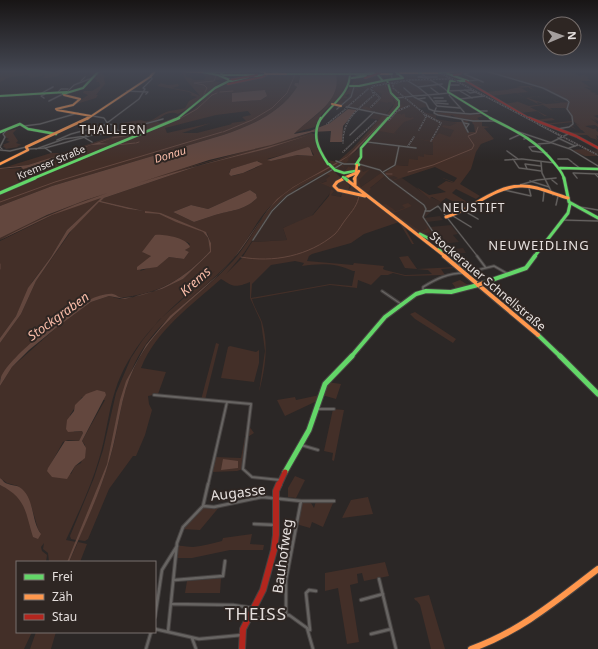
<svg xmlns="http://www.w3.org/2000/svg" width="598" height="649" font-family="'Noto Sans',sans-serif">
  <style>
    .built { fill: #392c28 }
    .green { fill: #432f28; fill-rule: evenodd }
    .water { fill: #63473e }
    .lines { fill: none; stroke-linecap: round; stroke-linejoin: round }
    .stream { stroke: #63473e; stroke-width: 1 }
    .street-far3-casing { stroke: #464241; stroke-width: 2 }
    .street-far2-casing { stroke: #464241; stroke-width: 3.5 }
    .street-far1-casing { stroke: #464241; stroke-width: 4 }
    .street-casing { stroke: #464241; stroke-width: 4.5 }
    .fast-far4-casing { stroke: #464241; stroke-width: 3 }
    .fast-far3-casing { stroke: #464241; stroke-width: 3.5 }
    .fast-far2-casing { stroke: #464241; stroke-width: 4.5 }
    .fast-far1-casing { stroke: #464241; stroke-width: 6 }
    .fast-casing { stroke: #464241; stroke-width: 7 }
    .slow-far4-casing { stroke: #464241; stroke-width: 3 }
    .slow-far3-casing { stroke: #464241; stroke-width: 3.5 }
    .slow-far2-casing { stroke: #464241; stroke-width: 4.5 }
    .slow-far1-casing { stroke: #464241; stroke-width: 6 }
    .slow-casing { stroke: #464241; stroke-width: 8 }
    .jam-far3-casing { stroke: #464241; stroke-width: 3 }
    .jam-far2-casing { stroke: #464241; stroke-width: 3.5 }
    .jam-far1-casing { stroke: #464241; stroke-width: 7 }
    .jam-casing { stroke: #464241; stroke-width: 8 }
    .street-far3 { stroke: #676462; stroke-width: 1 }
    .street-far2 { stroke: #676462; stroke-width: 1.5 }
    .street-far1 { stroke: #676462; stroke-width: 2 }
    .street { stroke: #676462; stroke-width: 2.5 }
    .fast-far4 { stroke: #63d668; stroke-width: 2 }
    .fast-far3 { stroke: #63d668; stroke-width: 2.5 }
    .fast-far2 { stroke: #63d668; stroke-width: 3 }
    .fast-far1 { stroke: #63d668; stroke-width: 4 }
    .fast { stroke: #63d668; stroke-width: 5 }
    .slow-far4 { stroke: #ff974d; stroke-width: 2 }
    .slow-far3 { stroke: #ff974d; stroke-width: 2.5 }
    .slow-far2 { stroke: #ff974d; stroke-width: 3 }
    .slow-far1 { stroke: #ff974d; stroke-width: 4 }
    .slow { stroke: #ff974d; stroke-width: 6 }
    .jam-far3 { stroke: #b3261e; stroke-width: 2 }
    .jam-far2 { stroke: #b3261e; stroke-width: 2.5 }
    .jam-far1 { stroke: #b3261e; stroke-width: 5 }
    .jam { stroke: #b3261e; stroke-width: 6 }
    .rail-casing { stroke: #666262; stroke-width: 1.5 }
    .rail { stroke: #2e2623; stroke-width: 1; stroke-dasharray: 1.5; stroke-linecap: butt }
    .street-bridge-casing { stroke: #464241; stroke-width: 2; stroke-linecap: butt }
    .fast-bridge-far2-casing { stroke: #464241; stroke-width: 3; stroke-linecap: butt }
    .fast-bridge-far1-casing { stroke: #464241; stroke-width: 3.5; stroke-linecap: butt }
    .fast-bridge-casing { stroke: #464241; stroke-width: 4.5; stroke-linecap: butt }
    .slow-bridge-far1-casing { stroke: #464241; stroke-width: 3; stroke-linecap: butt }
    .slow-bridge-casing { stroke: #464241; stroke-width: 6; stroke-linecap: butt }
    .jam-bridge-casing { stroke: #464241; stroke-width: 3; stroke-linecap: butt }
    .street-bridge { stroke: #676462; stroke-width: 1 }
    .fast-bridge-far2 { stroke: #63d668; stroke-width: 2 }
    .fast-bridge-far1 { stroke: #63d668; stroke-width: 2.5 }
    .fast-bridge { stroke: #63d668; stroke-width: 3 }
    .slow-bridge-far1 { stroke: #ff974d; stroke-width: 2 }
    .slow-bridge { stroke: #ff974d; stroke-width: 4 }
    .jam-bridge { stroke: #b3261e; stroke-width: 2 }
    .labels { text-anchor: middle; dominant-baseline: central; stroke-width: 4; stroke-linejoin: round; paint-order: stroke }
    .far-street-label { font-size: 10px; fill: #e6e0de; stroke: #2e2623 }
    .far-water-label { font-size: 11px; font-style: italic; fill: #f9bca8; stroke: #2e2623 }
    .far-quarter-label { font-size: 12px; letter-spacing: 1px; fill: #e6e0de; stroke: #2e2623 }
    .street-label { font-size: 12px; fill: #e6e0de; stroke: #2e2623 }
    .neighbourhood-label { font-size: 13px; letter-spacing: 1px; fill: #e6e0de; stroke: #2e2623 }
    .water-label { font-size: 13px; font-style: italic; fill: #f9bca8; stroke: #2e2623 }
    .near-street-label { font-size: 14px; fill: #e6e0de; stroke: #2e2623 }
    .near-quarter-label { font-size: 17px; letter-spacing: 1px; fill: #e6e0de; stroke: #2e2623 }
  </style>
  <rect width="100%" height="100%" fill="#2b2726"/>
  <path class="built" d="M436 71 454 76 463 71 473 72 465 74 485 82 478 83 482 86 469 87 590 151 598 150V155L456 81 430 79 435 82 428 83 429 84 440 83 442 85H435L437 88 419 87 424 93H420L422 95 416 98 425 103 428 107 419 108 424 112 436 115V119L460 123 443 153 433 151V155L424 154V157L408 166 396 165 384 172 399 176 428 196 442 202 424 218 440 216 443 220 427 222 430 227 451 225 458 234 453 235 459 242 442 244 445 250 463 248 466 253H460L465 260 455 263 446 254 434 236 430 238 425 237 392 213 396 211 381 205 366 194 370 188 385 176 374 178 361 187 358 181 360 173 359 165H356V168L343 172 334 168 367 143 391 146 370 141 401 106 399 98 391 93 388 80 381 74H391L392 77 395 76 393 74 409 76 419 74 414 76 422 79 438 78 434 74 442 73Z
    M378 74 376 75 380 78V81L384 83 374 86 373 90 390 97 395 102 387 113 379 120 369 118 375 113 367 111 370 108 361 110 342 106 344 102 339 101 343 98 348 97 352 87 369 88 375 84 373 82 375 81H373L359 86 352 85 354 79Z
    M325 174 330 176 329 180 322 183 342 193 340 197 331 195V192L310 218 283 228 287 240 252 242 272 212 286 197Z"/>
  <path class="green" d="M0 71H67C60 76 53 78 43 78L45 75 31 78 28 75 10 77 0 82V72L18 71Z
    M82 71H99L98 72 104 71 101 73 106 77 104 78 105 84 96 95H98L96 98 73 105 88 95 83 93 84 91H92L100 86 99 82H96L97 80 92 77 94 74 88 73 83 78 88 73Z
    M184 71 186 77 191 78 193 80H203L206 77 202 73 216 75 225 79 212 81 221 82C205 92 194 107 178 114 170 110 162 116 156 121L160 123 175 118 0 191V169L28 168 61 158 81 148 28 165 6 167 51 153H62L107 138 122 134H130L127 130 137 129 139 130 146 128 145 125 155 122 140 125 128 123V126H124L123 123H121L154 118 158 113 154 118 141 120C151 124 155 117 164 113 169 110 179 110 185 108L189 101 197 97 190 95 192 94 189 92 157 86 161 83 168 85 178 84 179 86 172 88 189 91 200 96 186 80 183 74Z
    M335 71H350C356 90 334 101 323 113 319 117 317 122 315 127L294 133C313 117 344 100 335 71Z
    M352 71 378 72 374 73 377 74 378 75 354 79 353 82H357L354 84 358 86 371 82 369 81H373L376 83 373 82 375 84 369 89 356 87 359 90 358 91 356 89 354 90V87H352L351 97V94H348L345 96 348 97 347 98H343L340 101 345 102 341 105 335 104 351 87 353 86 352 85 354 79Z
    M379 71H381V73H391L381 75 387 82 391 93 399 101V106L348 159 349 160 346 163 349 164 343 165 344 168 341 166 338 168 344 172 349 166V167L355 168V165L351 164 357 165C357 174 352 175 345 178L334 169 344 164 343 163 334 168 322 152 317 134H318L321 149 328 160 337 162 353 148 383 115H386L393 107 395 102 393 99 394 104 385 114H383L386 113 393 105 392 102H388V103L392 104 379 101 378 104H375L370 109 372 110 367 112 361 110 364 106 370 108 381 98 382 94 374 91 372 87 382 83 383 80 378 74 389 73H378Z
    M485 71 496 74 489 71 498 73 492 71H499H498L504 73H506L501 71 513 72 510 71 520 73 512 71 530 73H532V71H539L541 73V71H543L545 74V71H551L554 74V71H591L598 74H595L598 76 594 73 573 72 579 76 584 75 590 78H587L591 81H581L591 88 584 87 592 91 598 89 590 92 598 93 594 94 598 95V115H593L598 116H594L598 118V121L594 119 598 123 590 118 598 124V127L595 125 585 126 593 129 598 128 596 129 598 131 595 129 598 132V136L596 135 598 139 595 137 598 140 591 138 587 135H574L587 141 598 149 565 132 585 133 582 130H576L572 127 557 129 562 131 556 129 567 127 565 125 569 127C571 126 573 125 575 126H572L576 130H581L575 123 580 126 573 121V124L570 125 573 122 545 125 554 129 543 126 591 151 598 150 591 151 598 156H585L572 150 585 149 562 136 559 137H560L559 135 486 96 497 101 493 97 503 104 517 102 516 101 529 106 544 104 537 102 538 104 516 93 491 96 474 85 481 89 504 86 481 89 486 92 505 90 502 88 506 90 521 87 516 86H533L525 83 520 84 524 83ZM529 87V88L536 91 530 87C539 85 559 94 568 102 563 103 558 103 553 100 555 101 558 101 560 103L546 104 528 98 538 96 541 98 531 93 537 96 526 98 517 93 528 92 521 88ZM543 105 553 111 550 108H565L570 115 547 116 530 107ZM537 111 546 117 545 116 570 115 572 121 543 124 539 122 555 120 552 118 534 120 521 113Z
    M300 74 298 85V83H295L294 85 297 87C281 113 250 126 223 135L52 186 0 206V194L185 115C200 107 204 96 217 87L214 88 225 83 245 77 238 81H240L257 76ZM266 91V97L261 100 233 102V98L238 96H232V93ZM248 111 251 115 242 117 246 121 231 123 232 124 197 133H182L211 123 167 133 165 128 216 115Z
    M399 100 401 105 405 104 401 106 407 107 397 114H401V115L405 113 403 115 405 114V117L411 118 414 116 412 117 414 118 413 119 404 122 394 133 397 134 379 131 370 141 376 143 368 142 392 115 394 114 389 120 398 111H396L400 105Z
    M451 109C459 116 474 111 483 116L477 118 482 122V126L490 127 484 128 494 139 481 144 476 152 471 169 460 184 480 196 476 199 456 189 452 193 469 203 462 206 446 198 441 202 432 197 430 198 431 200 416 187 429 195 446 192 437 187 446 181 454 183 440 177 454 182 457 178 435 167 392 181 389 178 393 180 398 178 394 176 388 177 384 173 396 165 408 166 409 159 418 160V156L424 157V154L433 155V142L413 138 431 141 439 133 450 137 454 130 442 127 443 125 450 126 457 123 451 122H463V120L468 121 467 124 469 125 466 129 468 132H475L474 125 472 123 473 121C469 118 462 119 456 118L454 116 451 115 450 117 434 113 455 112Z
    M15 128 8 131 17 129 13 133 18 141 16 143 22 145 17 146 19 147 5 149 6 148 3 147 4 145H2L10 142 6 140 9 139 5 137 4 134 8 130Z
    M311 133 314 134C315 148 322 159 332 169L298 188 281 201 271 212 244 253 226 274 242 258 252 242 287 240 283 228 313 215 329 196 331 189 334 191 331 195 341 197 342 193 338 191 314 180 322 183 327 181 326 179 330 176 325 174 333 170 342 179 337 182 334 186 339 189 336 188V184L344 180 350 186 348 190 351 187V185L479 284 454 290 455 287 452 283 460 280 468 285 475 283 455 268 441 269 445 275 405 276 393 273 388 275H381L371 285 358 280 357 288 330 285 252 299C254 307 259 314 262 322 269 346 265 369 259 392L265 351 261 322 250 298V282C235 288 234 287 221 279 192 305 156 330 141 368L166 372 158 394 148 396 149 404 152 410 145 435 136 456H133L109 489 88 539 85 541 78 540C90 512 103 485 111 455 119 428 120 399 132 373 155 321 197 300 233 261 249 243 259 219 275 202 257 217 248 242 232 260 205 289 170 311 146 344 120 381 120 423 107 464 99 490 87 515 76 540L71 539 70 536 94 478 103 450 116 393 131 358 142 341 159 320 216 270C208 276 201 283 193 289 159 318 129 348 115 391 108 413 106 437 99 459 91 487 78 513 66 540L76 542 67 562H49L48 553 43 549 44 543 41 547 42 551 47 555 46 562H17V632H32L24 649H0V485C7 488 18 495 22 502 32 517 23 520 41 534L38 529 31 505 18 486 7 483 0 478V386L12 367 56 328 91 302 109 296 120 299 130 298 162 289 183 279 210 253 211 243 207 233 161 213H147L159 214 203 232 208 238 210 251C184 278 163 292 126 297 118 299 112 292 103 295 71 306 19 351 0 379V343L21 314 36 281 74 227 99 202 128 209 144 211 101 201 104 198 198 166 271 147 201 164 102 197 67 230 51 257 32 282 16 316 0 338V241L59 212 0 240V238C96 187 209 162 311 133ZM310 148 314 155 312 156 296 155 271 161 267 159ZM258 161 262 164C253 170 243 174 232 176L229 173 231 169ZM250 190 256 194 257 198C244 211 231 210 215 215 208 217 201 220 194 222L173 212 191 205 208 209ZM399 222 412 244H414L404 226 457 267 417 269 408 256 399 257 405 268 428 270 432 274 405 275 385 270 383 269 384 266 354 263 353 265 307 261 309 256 312 254 351 243 364 234ZM155 235 187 242 190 244 185 250 189 252 184 259 169 257 158 265 140 271 151 256V254L143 253ZM295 261 304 263 302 266C320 263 337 263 353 271H355L352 286 330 284 251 298 252 284 271 265ZM82 397 105 400 82 441 85 445 81 463 75 466 71 474 47 471 63 442 68 440 79 441 83 433 82 431 74 432 70 415Z
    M360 165 370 167 371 168 360 166 363 172 370 169 359 180 361 187 381 173 385 176 370 188 371 189 366 194 381 205 386 204 396 211 405 208 402 205 408 203 412 206 394 213 420 231 427 229 426 225 431 232 424 234 429 236 432 233 433 236C420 243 370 197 357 188L354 181 359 172V166Z
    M415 312 456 339 453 343 415 319 410 314Z
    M216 343 219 344 205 400H201Z
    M230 346 256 352 259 350V363L254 382 221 378 228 347Z
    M327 382 341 384 336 399 322 395Z
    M320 395 319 400 285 416 277 400 295 397 296 400Z
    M251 404 249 420 251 421 249 426 254 433 246 438 243 469 237 471 211 472 214 457 241 458Z
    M333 409 344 410 334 461 332 460 333 453 324 451Z
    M295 476 305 480 296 498 288 497V488Z
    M368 497 373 514 342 518 351 500Z
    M316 501H327V503H333L323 527 312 522 310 528 296 524 302 502 303 503H311L314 508Z
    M203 506H220L200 530 181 529Z
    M252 534 250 544 264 545 263 550H230L192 558H177V546C182 545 187 547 193 547 203 546 213 543 222 541L223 538Z
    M78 542 87 544 80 562H69Z
    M385 562 389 576 364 581 362 573 357 574 358 583 350 585 359 642 347 644 338 588 325 591V573Z
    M221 578 220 593H185L187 581Z
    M429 595 445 649H431L420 605 417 601 415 600 414 598Z
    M36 632H56L51 649H30Z"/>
  <path class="water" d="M300 71H335C345 101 311 116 294 134L310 131 330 123 348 109 357 110 343 126 342 142H330L331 131 312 132 271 145 209 160 86 200 47 215 0 238V206L52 186 223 135C250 126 281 113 297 87L294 85 295 83H298V85L300 77Z
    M380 71C380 72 387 91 389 94 393 99 399 100 396 107L355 151C333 170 305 177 283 195 262 212 251 239 233 259 200 298 157 320 134 368 120 397 119 428 110 458 100 494 83 528 69 562H67L107 464 120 400 126 381 146 345 170 316 218 275 234 258 267 211 277 199 293 187 348 156 396 107 397 101 388 93 384 80 379 74Z
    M265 90 267 96 261 100 232 102V93Z
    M309 135 266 149 198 166 104 198 101 201 144 211 128 209 99 202 69 233 36 281 21 314 0 343V338L16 316 28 288 51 257 67 230 101 198 52 215 0 240C94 187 206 166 309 135Z
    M112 138 99 143 109 144 91 145 54 160 23 169 21 167 0 169V168L28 165Z
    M308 147 310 148 313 156 297 155 271 161 267 160Z
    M257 161 263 164 243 173 231 176 229 174 231 169Z
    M250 190 256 194 257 198C244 211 231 210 215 215 208 217 201 220 194 222L173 212 191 205 208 209Z
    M145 211 161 213 206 232 211 243V252L183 279 162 289 125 299 109 296 91 302 56 328 29 350 12 367 0 386C0 383 0 380 1 377 11 355 67 312 89 300 95 297 107 293 113 294 117 295 119 298 124 298 159 295 187 276 210 251L208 238 203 232 176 222 159 214 145 213Z
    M155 235C164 234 187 238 190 247L185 250 189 252 184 259 169 257 157 267 137 270V267L151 256 142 252Z
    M97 390 105 392 106 395 82 441 86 448 85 458 75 466 67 479 52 477 47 471 48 468 65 441H79L83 433 82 431 68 432 66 429 67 420 74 411 75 405 86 394Z
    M223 459 238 461V468L221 470Z
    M0 478C2 479 3 481 4 482 9 486 17 484 22 489 35 501 31 521 41 534L38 539 33 537C25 511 26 498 0 485Z"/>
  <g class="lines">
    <path class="stream" d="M216 71V73
      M205 92 207 88 204 85 194 83 214 81 216 76
      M220 92 233 91
      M212 95 217 93
      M202 98 205 93
      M181 118 197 109 212 95
      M223 132 252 120 272 108 287 93 294 77 295 71
      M112 138 137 134 175 118
      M136 143 139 142
      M116 145 135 143
      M408 172 433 165 472 149 474 145 468 136 476 133 478 127
      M386 174H392
      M0 202 55 182 222 132
      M241 257C273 263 309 256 335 234 339 230 342 224 346 219 352 211 358 205 359 195
      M0 264V269"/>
    <g class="street-far3-casing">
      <path id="street-far3" d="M381 71H387
        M391 71 392 79
        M400 71H403
        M420 71C426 81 439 82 447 91
        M424 71 431 72
        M435 71 445 75 452 81
        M486 71 543 88 567 100 569 102 567 109 572 116 573 124 569 127 557 129
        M468 73 464 74 483 82
        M423 76 418 77 426 78
        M426 77H437
        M81 81 85 77
        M408 81 418 87 442 84
        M468 81 477 80
        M450 85H459
        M418 87 428 95 449 93
        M404 88 413 96 428 95
        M431 88 439 94
        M465 90 470 93 476 92
        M127 91 148 92 146 94
        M447 91 471 90 484 96
        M460 91 472 98
        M67 92 74 85 92 78
        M57 93 61 89H68
        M40 94 53 87
        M450 94 449 95 464 112
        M428 95 437 106
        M414 97 426 103 429 109 434 111 470 114 482 113
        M44 98 41 96 45 94
        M397 98 414 96
        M434 98H443
        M418 99 425 98
        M460 99 484 96
        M49 101 63 94
        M435 101H446
        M436 103 448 104
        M437 106 460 108
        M348 107 391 116
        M436 108 434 113 438 115 473 121H496
        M337 109 351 97 354 87
        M480 111H487
        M93 116 104 118 108 124 114 125 118 131
        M462 120 468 132
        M107 123 139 99 145 89 143 88 152 79 151 76
        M464 123 469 124 466 128
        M538 124 561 136
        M24 126 40 124 78 113
        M516 131 570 149 598 166
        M88 132 102 129 100 126
        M90 135 98 132
        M350 135 374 112
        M85 138 92 142
        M558 138 575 146
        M510 139 521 134
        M524 139 528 138
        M57 140 71 134 108 124
        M367 142 416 148
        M538 144 550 143 568 134
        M540 146 529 147 532 151 547 153
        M45 148 51 152
        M569 148 578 145
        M2 149 0 147 5 137 3 134 7 130
        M29 149 45 148 89 136
        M36 149 64 139 115 132 163 119
        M0 150 10 151 26 147
        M507 151 518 159
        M513 159 519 168 527 169
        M558 159H568L572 162
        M505 160 522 159 555 163
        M336 161 344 164H356
        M541 162 542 173 553 195
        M573 163 581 169
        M359 164 380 170 389 179 424 205 426 209 423 217 450 257
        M541 166 525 164 527 169 541 171
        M383 172 395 165 399 146
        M595 174 598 177
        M577 178 573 173 598 174
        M552 180 557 184
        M530 181 549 187
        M516 186 537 180 556 178
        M504 190 531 196 529 188
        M543 201 544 192
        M556 205 558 196
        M580 207 598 210
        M425 211H430L438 206 478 257
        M466 212 478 219
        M453 216 471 227
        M561 220 598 221
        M253 240 272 211 287 196 342 164"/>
    </g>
    <g class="street-far2-casing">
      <path id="street-far2" d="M449 256 450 258
        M477 256 486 268
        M452 260 469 272 494 266 508 274
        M382 291 401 304
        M423 291V287C436 279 448 273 464 273"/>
    </g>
    <g class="street-far1-casing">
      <path id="street-far1" d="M154 395 251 404 243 469 252 477 280 480
        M317 409H334
        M301 445 318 450
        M208 485 227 402"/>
    </g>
    <g class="street-casing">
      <path id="street" d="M203 506 214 507 262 497 301 501H334
        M254 524 276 525
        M379 579 396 649
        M175 580 223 576 225 561
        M361 600 383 594
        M172 604 233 605 253 608
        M286 614V580L301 501
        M155 617 162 570 177 546
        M249 619 289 615 307 628 313 649
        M155 629 199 639 242 635
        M310 630 306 593 309 590 316 591
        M168 632 177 543 183 527 203 506 208 484
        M371 634 391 629
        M192 638 196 649
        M146 649 151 632"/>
    </g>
    <g class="fast-far4-casing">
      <path id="fast-far4" d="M102 71H105
        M271 71 280 74
        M365 71 374 73
        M378 71V75L382 80
        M440 71 468 81
        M202 72 218 75 232 81 248 77
        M202 72 250 71
        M284 74H344
        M354 74H377
        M223 75H254
        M255 76 265 75
        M352 78 366 76 354 74
        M387 80 403 78 395 71
        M387 80 391 93 399 101V106L388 119
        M466 81H450L448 92 492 119
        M350 86H359
        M359 86 387 80
        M63 94 83 88 99 71
        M0 96 67 92
        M177 119 215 88 229 81
        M321 119C333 103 351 93 350 71"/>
    </g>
    <g class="fast-far3-casing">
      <path id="fast-far3" d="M321 118C311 135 318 149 328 164
        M490 118C516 131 536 140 555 164 559 169 563 173 564 179
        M0 132 20 124 28 129 56 134
        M357 163 361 157V148L388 118
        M358 163 359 165 356 164Z
        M560 168 598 169
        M335 170 344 173 355 171
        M32 179 179 118"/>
    </g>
    <g class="fast-far2-casing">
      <path id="fast-far2" d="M564 178 569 202 598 218
        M0 193 35 178
        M420 234 428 238 435 237
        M441 252 439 249 442 247
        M534 257 568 213 570 204"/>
    </g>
    <g class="fast-far1-casing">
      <path id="fast-far1" d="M483 283 526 268 535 256
        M538 335 561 357
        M351 357 385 317 416 294 426 291 451 292 478 285"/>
    </g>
    <g class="fast-casing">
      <path id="fast" d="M560 356 598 394
        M285 472 309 430 325 384 352 356"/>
    </g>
    <g class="slow-far4-casing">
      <path id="slow-far4" d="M2 71H19
        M183 71 203 72
        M259 71 265 72 266 75
        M446 72 459 71
        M399 73H419
        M421 73H439
        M380 74H390
        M332 104 341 106
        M56 109 73 105 80 99 64 95
        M57 110 91 116
        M87 119 150 77 155 71"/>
    </g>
    <g class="slow-far3-casing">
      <path id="slow-far3" d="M0 164 28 150 26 147 88 118
        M342 179 356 173 357 165
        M354 179 359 171"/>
    </g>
    <g class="slow-far2-casing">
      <path id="slow-far2" d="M345 178 337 182 334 186 338 190 365 196
        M355 178V185
        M347 180 446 257
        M446 217C471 210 493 187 520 186 536 185 553 194 568 198"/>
    </g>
    <g class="slow-far1-casing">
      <path id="slow-far1" d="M444 256 538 335"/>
    </g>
    <g class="slow-casing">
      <path id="slow" d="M471 649C521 631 556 601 598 569"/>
    </g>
    <g class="jam-far3-casing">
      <path id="jam-far3" d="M454 75 460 74 463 71
        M365 78 377 74
        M230 80 257 75
        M466 81 530 119
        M228 84 262 77 266 75 268 71"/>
    </g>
    <g class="jam-far2-casing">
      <path id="jam-far2" d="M529 118 576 136 598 148"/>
    </g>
    <g class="jam-far1-casing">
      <path id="jam-far1" d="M279 485 285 472"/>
    </g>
    <g class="jam-casing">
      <path id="jam" d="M242 649 243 629 263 590 274 550 276 535V491L279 484"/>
    </g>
    <use href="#street-far3" class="street-far3"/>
    <use href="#street-far2" class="street-far2"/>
    <use href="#street-far1" class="street-far1"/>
    <use href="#street" class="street"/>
    <use href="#fast-far4" class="fast-far4"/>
    <use href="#fast-far3" class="fast-far3"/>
    <use href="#fast-far2" class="fast-far2"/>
    <use href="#fast-far1" class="fast-far1"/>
    <use href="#fast" class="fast"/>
    <use href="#slow-far4" class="slow-far4"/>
    <use href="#slow-far3" class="slow-far3"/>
    <use href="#slow-far2" class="slow-far2"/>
    <use href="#slow-far1" class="slow-far1"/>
    <use href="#slow" class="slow"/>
    <use href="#jam-far3" class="jam-far3"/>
    <use href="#jam-far2" class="jam-far2"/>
    <use href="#jam-far1" class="jam-far1"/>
    <use href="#jam" class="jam"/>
    <g class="rail-casing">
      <path id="rail" d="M437 71 598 155
        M399 82 393 84V88L426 115 441 123 431 141
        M371 107 380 98 373 91
        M345 109 368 89
        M389 120 397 111 409 106
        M327 124 347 108
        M419 130 426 117 422 111
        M343 143C342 120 358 109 374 95L371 89 373 86 410 80 448 79
        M408 146 414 137
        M343 152 376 121"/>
    </g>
    <use href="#rail" class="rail"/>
    <g class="street-bridge-casing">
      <path id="street-bridge" d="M346 107H348"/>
    </g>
    <g class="fast-bridge-far2-casing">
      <path id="fast-bridge-far2" d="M419 73H421
        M439 73 446 72
        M221 74 223 75
        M344 74H354
        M352 74H354
        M390 74H392
        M397 74H399
        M229 81H231"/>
    </g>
    <g class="fast-bridge-far1-casing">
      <path id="fast-bridge-far1" d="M329 164 335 170
        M343 177 346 179"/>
    </g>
    <g class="fast-bridge-casing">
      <path id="fast-bridge" d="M345 178 347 180"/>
    </g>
    <g class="slow-bridge-far1-casing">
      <path id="slow-bridge-far1" d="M265 74H286"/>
    </g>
    <g class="slow-bridge-casing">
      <path id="slow-bridge" d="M478 285 483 283"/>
    </g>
    <g class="jam-bridge-casing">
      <path id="jam-bridge" d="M377 73H380"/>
    </g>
    <use href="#street-bridge" class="street-bridge"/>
    <use href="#fast-bridge-far2" class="fast-bridge-far2"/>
    <use href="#fast-bridge-far1" class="fast-bridge-far1"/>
    <use href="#fast-bridge" class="fast-bridge"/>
    <use href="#slow-bridge-far1" class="slow-bridge-far1"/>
    <use href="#slow-bridge" class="slow-bridge"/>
    <use href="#jam-bridge" class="jam-bridge"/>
  </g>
  <linearGradient id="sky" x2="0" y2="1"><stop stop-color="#181515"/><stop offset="0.44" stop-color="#444752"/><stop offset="1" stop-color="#444752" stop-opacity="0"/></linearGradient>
  <rect width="598" height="162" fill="url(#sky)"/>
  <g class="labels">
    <g class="far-street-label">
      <text transform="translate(51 162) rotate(-23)">Kremser Straße</text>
    </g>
    <g class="far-water-label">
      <text transform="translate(170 154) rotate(-17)">Donau</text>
    </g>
    <g class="far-quarter-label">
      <text x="113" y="129">THALLERN</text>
      <text x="474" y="207">NEUSTIFT</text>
    </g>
    <g class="street-label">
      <text transform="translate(488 281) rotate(40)">Stockerauer Schnellstraße</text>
    </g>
    <g class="neighbourhood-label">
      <text x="539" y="245">NEUWEIDLING</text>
    </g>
    <g class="water-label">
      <text transform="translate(195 281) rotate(-42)">Krems</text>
      <text transform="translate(58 316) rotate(-36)">Stockgraben</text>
    </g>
    <g class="near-street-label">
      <text transform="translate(238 492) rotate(-7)">Augasse</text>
      <text transform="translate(282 556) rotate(-82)">Bauhofweg</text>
    </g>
    <g class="near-quarter-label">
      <text x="256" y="613">THEISS</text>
    </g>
  </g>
  <rect x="16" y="561" width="140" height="72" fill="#2e2623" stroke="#78706e"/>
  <rect x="24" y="574" width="20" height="6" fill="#63d668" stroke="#78706e"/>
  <text x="52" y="581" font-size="12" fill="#e6e0de">Frei</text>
  <rect x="24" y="594" width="20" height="6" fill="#ff974d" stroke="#78706e"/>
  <text x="52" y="601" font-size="12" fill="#e6e0de">Zäh</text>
  <rect x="24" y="614" width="20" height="6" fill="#b3261e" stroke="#78706e"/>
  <text x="52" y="621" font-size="12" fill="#e6e0de">Stau</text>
  <g transform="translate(562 36) rotate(88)"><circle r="19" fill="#2e2623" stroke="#78706e"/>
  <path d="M0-3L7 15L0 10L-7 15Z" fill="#a59f9e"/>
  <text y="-6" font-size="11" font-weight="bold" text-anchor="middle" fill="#e6e0de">N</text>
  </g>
</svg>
